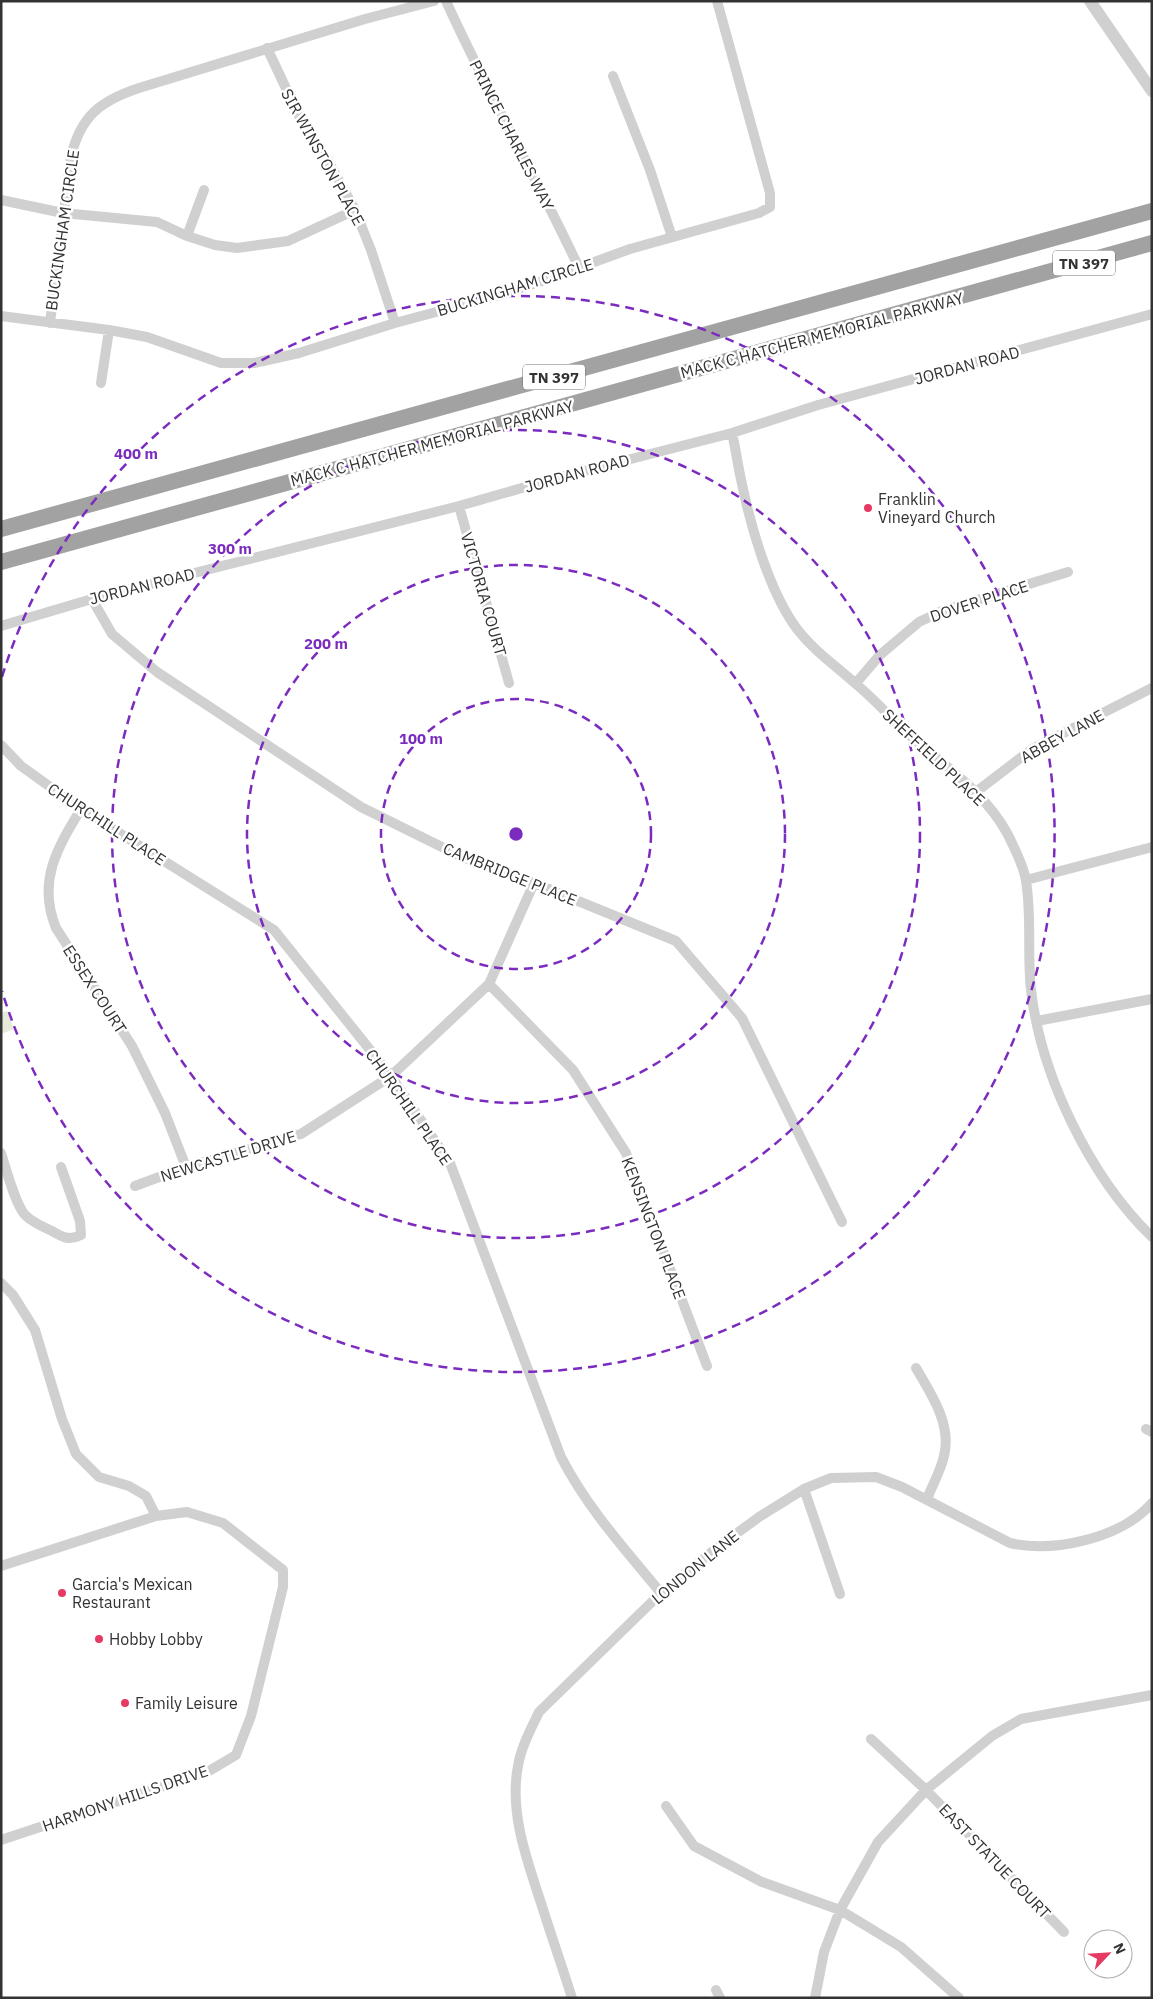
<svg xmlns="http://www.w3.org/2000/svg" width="1153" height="1999" font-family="'IBM Plex Sans',sans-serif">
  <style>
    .green { fill: #e5eadb }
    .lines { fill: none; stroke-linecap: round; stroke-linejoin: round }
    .minor { stroke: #d0d0d0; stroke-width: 10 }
    .tertiary { stroke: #d0d0d0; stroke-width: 12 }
    .trunk { stroke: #a2a2a2; stroke-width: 16 }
    .ring { fill: none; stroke: #7b2cbf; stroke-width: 2.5; stroke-dasharray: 9 6 }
    .poi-dot { fill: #e53a61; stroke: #fff; stroke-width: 2 }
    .labels { text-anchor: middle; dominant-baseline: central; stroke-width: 5; stroke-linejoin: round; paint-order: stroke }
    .shield { fill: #fff; stroke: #707070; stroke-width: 1 }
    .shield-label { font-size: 15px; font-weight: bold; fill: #333 }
    .street-label { font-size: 16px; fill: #333; stroke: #fff }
    .poi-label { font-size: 16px; fill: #333; stroke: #fff; text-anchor: start }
    .centre { fill: #7b2cbf; stroke: #fff; stroke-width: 2.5 }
    .ring-label { font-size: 15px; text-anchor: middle; font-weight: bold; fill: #7b2cbf; stroke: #fff; stroke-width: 5; stroke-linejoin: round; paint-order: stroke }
  </style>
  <rect width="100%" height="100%" fill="#fff"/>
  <path class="green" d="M7 1011 14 1029 1 1034V1013Z"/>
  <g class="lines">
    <path class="minor" d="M446 1C487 92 537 178 579 268
      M267 48 299 116 327 159 355 210 371 250 395 323
      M613 76 650 170 672 237
      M1 200 63 213 157 222 187 236 215 245 237 248 288 241 355 210
      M187 236 204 190
      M1 316 109 330 147 337 221 363H254L299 353 395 323 496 296 539 282 630 249 759 213 770 207V193L717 1
      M50 323 71 156C81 116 100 101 139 88L365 19 434 1
      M101 383 109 330
      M732 433C736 450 738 467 742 484 751 528 770 593 797 629 814 651 836 666 856 684 874 699 890 717 907 733 942 764 984 791 1007 833 1014 847 1024 866 1026 881 1032 917 1027 954 1031 990 1041 1076 1090 1177 1152 1237
      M459 506 509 683
      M92 599 112 634 157 672 361 807 460 856 534 883 676 941 742 1018 842 1222
      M1 626 92 599 459 506 553 479 732 433 818 405 1152 314
      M856 683 880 655 919 622 942 611 1068 572
      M1 745 21 766 81 809 274 930 391 1076 450 1163 561 1457C588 1509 624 1548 661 1593
      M976 792 1032 749 1152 688
      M81 809C57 848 37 882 56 928L132 1046 165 1113 186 1167
      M1026 880 1152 847
      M489 984 573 1070 626 1153 707 1366
      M1037 1021 1152 999
      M1 1153C6 1168 15 1204 25 1215 32 1222 43 1227 52 1231 62 1237 69 1241 81 1235L80 1221 61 1167
      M135 1186 186 1167 301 1134 391 1076 489 984 534 883
      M1 1283 13 1295 35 1330 62 1419 76 1454 99 1477 129 1486 146 1496 156 1516
      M916 1368C931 1394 952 1424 944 1456 941 1470 932 1486 927 1499
      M1146 1429 1152 1432
      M804 1489 840 1594
      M1 1566 156 1516 187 1512 223 1523 283 1570V1587L251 1716 236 1755 209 1771 1 1840
      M871 1739 926 1790 1064 1932
      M666 1806 694 1846 762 1882 840 1910 901 1947 959 1998
      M716 1990 720 1998
      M572 1998C562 1966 551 1935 541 1903 527 1860 509 1812 518 1766 521 1747 531 1729 539 1712L661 1593 718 1547 759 1517 804 1489 831 1478 876 1477 902 1487 1010 1543C1054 1553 1122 1538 1152 1503
      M815 1998 824 1952 840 1910 878 1842 926 1790 992 1736 1021 1719 1152 1695"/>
    <path class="tertiary" d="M1090 1 1152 91"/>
    <path class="trunk" d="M1 529 1152 211
      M1 562 1152 243"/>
  </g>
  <g class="ring">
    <circle cx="516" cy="834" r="135"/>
    <circle cx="516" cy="834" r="269"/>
    <circle cx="516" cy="834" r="404"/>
    <path d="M2 677A538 538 0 1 1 2 991"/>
  </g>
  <g class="poi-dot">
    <circle cx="868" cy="508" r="5"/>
    <circle cx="62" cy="1593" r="5"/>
    <circle cx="99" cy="1639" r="5"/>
    <circle cx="125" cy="1703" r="5"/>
  </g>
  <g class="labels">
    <g class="shield">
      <rect x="1053" y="250.5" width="62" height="25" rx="4"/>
      <rect x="523" y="364.5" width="62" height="25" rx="4"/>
    </g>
    <g class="shield-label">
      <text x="1084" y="263">TN 397</text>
      <text x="554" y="377">TN 397</text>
    </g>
    <g class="street-label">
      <text transform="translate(512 135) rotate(63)">PRINCE CHARLES WAY</text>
      <text transform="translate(323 157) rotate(61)">SIR WINSTON PLACE</text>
      <text transform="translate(62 230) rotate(-82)">BUCKINGHAM CIRCLE</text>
      <text transform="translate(515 287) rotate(-17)">BUCKINGHAM CIRCLE</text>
      <text transform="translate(822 335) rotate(-15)">MACK C HATCHER MEMORIAL PARKWAY</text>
      <text transform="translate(967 365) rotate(-15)">JORDAN ROAD</text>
      <text transform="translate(432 443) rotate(-15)">MACK C HATCHER MEMORIAL PARKWAY</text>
      <text transform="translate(577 473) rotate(-15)">JORDAN ROAD</text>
      <text transform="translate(142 586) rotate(-14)">JORDAN ROAD</text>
      <text transform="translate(484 594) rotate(74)">VICTORIA COURT</text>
      <text transform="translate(979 601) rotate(-18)">DOVER PLACE</text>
      <text transform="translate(1062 736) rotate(-29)">ABBEY LANE</text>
      <text transform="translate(934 757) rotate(43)">SHEFFIELD PLACE</text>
      <text transform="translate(107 824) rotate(33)">CHURCHILL PLACE</text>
      <text transform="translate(510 874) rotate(22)">CAMBRIDGE PLACE</text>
      <text transform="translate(95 989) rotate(57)">ESSEX COURT</text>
      <text transform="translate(409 1107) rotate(55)">CHURCHILL PLACE</text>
      <text transform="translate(228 1156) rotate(-17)">NEWCASTLE DRIVE</text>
      <text transform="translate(654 1228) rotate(69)">KENSINGTON PLACE</text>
      <text transform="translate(695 1567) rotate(-39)">LONDON LANE</text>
      <text transform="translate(125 1798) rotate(-19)">HARMONY HILLS DRIVE</text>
      <text transform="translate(995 1861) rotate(46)">EAST STATUE COURT</text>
    </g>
    <g class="poi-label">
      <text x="878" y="499">Franklin<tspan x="878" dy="18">Vineyard Church</tspan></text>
      <text x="72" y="1584">Garcia's Mexican<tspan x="72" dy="18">Restaurant</tspan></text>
      <text x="109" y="1639">Hobby Lobby</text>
      <text x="135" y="1703">Family Leisure</text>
    </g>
  </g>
  <circle cx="516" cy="834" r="8" class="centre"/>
  <g class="ring-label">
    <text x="136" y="459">400 m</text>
    <text x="230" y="554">300 m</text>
    <text x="326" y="649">200 m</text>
    <text x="421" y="744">100 m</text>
  </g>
  <rect width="1153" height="1999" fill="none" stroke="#333333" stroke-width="5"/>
  <g transform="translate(1108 1954) rotate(65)"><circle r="24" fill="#ffffff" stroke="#adadad"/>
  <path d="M0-4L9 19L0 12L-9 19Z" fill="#e53a61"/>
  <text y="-8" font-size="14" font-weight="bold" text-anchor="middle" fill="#333333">N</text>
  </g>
</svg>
